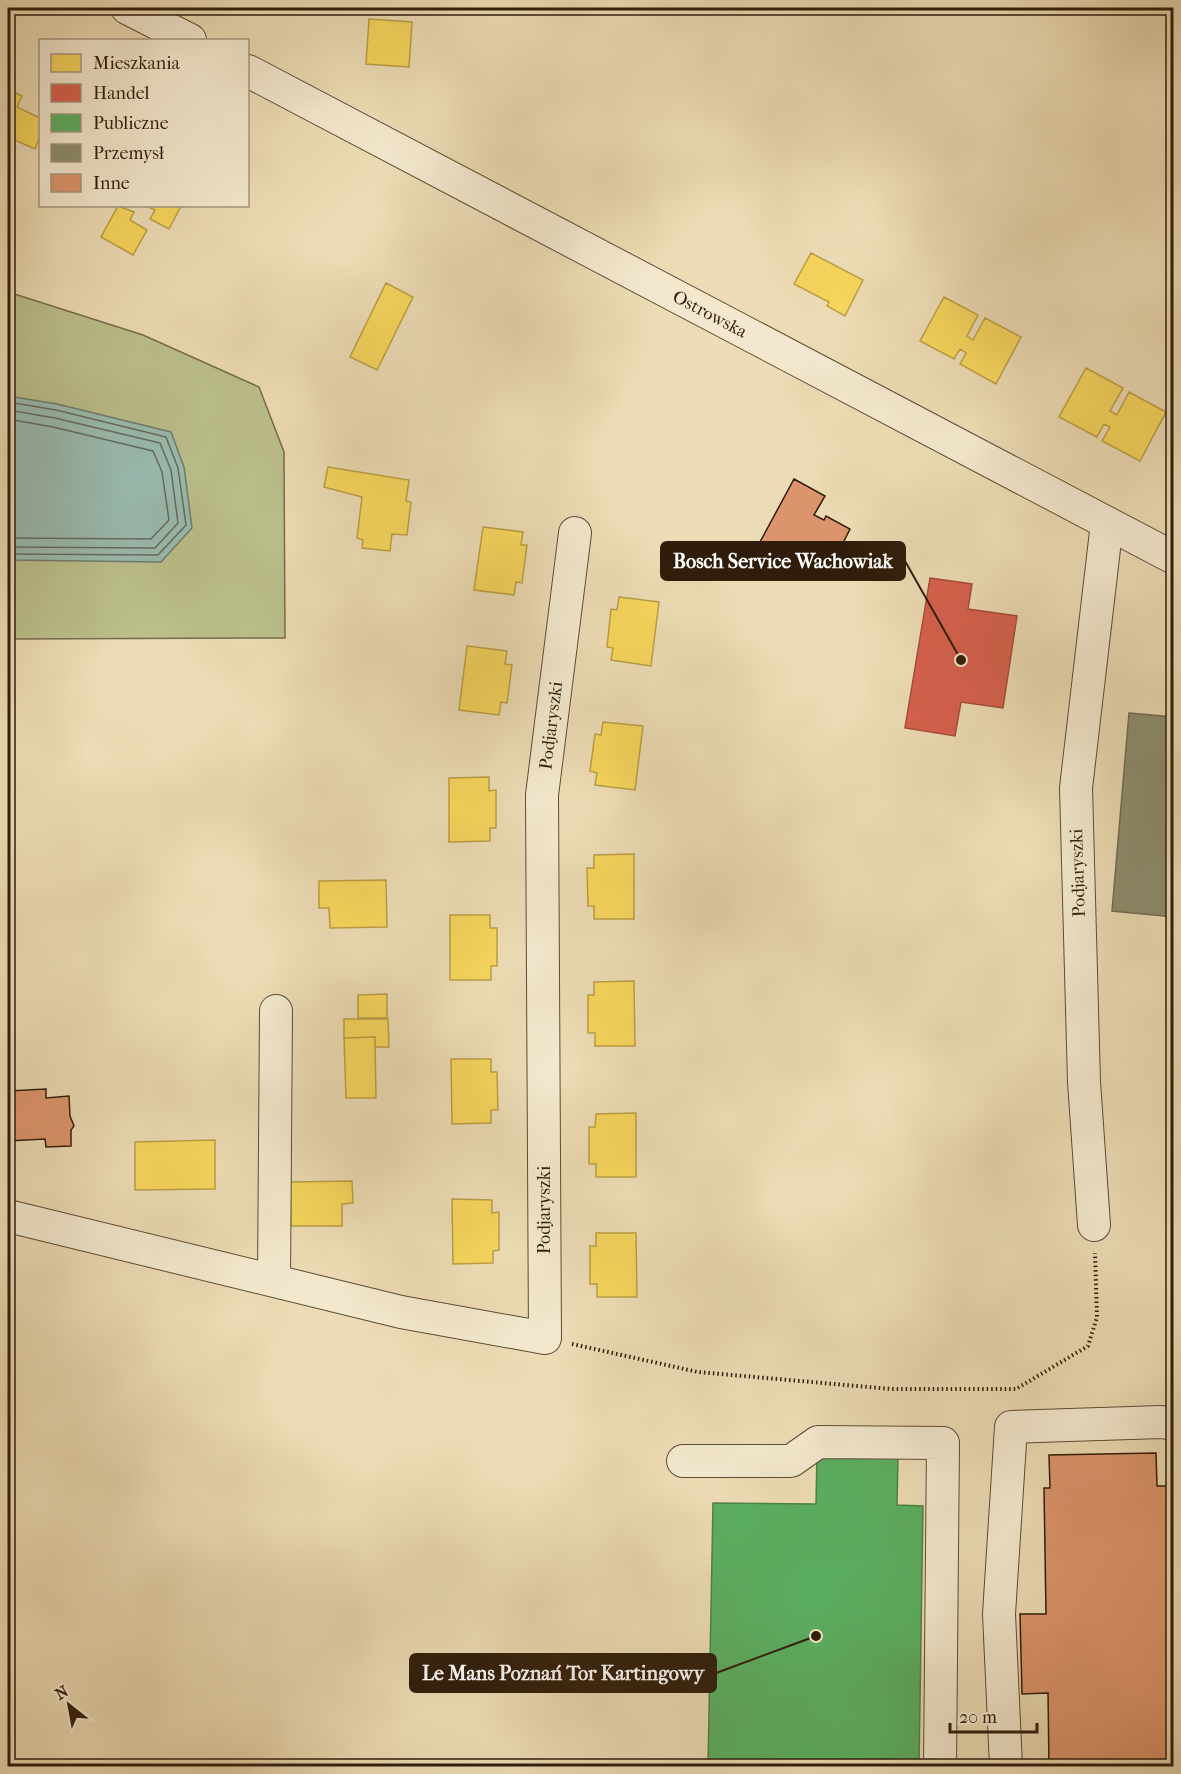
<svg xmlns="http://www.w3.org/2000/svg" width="1181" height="1774" font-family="'IM FELL French Canon',serif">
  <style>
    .green { fill: #bbbf8b; stroke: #756e4a; stroke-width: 1.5 }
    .water { fill: #99bbb0; stroke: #6f7c6e; stroke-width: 1.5 }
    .homes { fill: #f6d55c; stroke: #ba9e43; stroke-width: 1.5 }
    .shops { fill: #d6604d; stroke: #a44c39; stroke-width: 1.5 }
    .public { fill: #5aae61; stroke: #4d8247; stroke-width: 1.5 }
    .industry { fill: #8c8c6e; stroke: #706b50; stroke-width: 1.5 }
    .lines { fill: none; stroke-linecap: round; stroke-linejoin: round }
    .shore { stroke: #646c5d; stroke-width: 1.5 }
    .building { fill: #dc946c; stroke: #2f1d0a; stroke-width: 1.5 }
    .minor-casing { stroke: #5e4c34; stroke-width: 34 }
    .path { stroke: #2f1d0a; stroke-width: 4; stroke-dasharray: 1.5 3; stroke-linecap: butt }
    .minor { stroke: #f3e8ce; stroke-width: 32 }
    .labels { text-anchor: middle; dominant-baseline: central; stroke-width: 6; stroke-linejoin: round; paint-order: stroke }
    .street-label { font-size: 18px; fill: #2f1d0a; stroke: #f3e8ce }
    .leader { fill: none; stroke: #2f1d0a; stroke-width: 2 }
    .callout-dot { fill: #2f1d0a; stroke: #f3e8ce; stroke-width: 2 }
    .callout { fill: #2f1d0a; stroke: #2f1d0a; stroke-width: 2 }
    .callout-label { font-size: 20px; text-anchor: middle; font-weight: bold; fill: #fff }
  </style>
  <rect width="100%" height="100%" fill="#ecdbb4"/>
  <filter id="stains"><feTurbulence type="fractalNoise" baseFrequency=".00333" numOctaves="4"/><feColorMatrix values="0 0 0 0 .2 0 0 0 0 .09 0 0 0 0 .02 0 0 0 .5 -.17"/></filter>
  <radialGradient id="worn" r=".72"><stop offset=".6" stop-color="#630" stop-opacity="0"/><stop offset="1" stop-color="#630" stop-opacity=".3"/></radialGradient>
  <path class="green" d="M8 292 143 335 259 387 284 452 285 638 8 639Z"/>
  <path class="water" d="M8 396 57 404 171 432 184 467 192 528 161 562 8 560Z"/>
  <path class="homes" d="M369 19 412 22 409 67 366 64Z
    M8 90 22 96 17 107 40 118V136L35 149 8 137Z
    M118 206 134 212 130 220 147 230 133 255 101 237Z
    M146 206H181L169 229 150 219 155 210Z
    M811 253 863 280 845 316 827 306 829 302 794 284Z
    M386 283 413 297 377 370 350 357Z
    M944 297 978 315 967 336 973 340 985 318 1021 337 996 384 960 364 966 353 960 349 954 359 920 341Z
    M1086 368 1123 388 1110 411 1117 415 1129 392 1166 412 1140 461 1102 441 1110 427 1104 424 1097 437 1059 417Z
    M328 467 409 480 406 501 411 502 407 535 392 534 390 551 362 548 363 540 357 538 362 497 324 487Z
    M483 527 523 532 521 545H527L522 583 516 582 514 595 474 590Z
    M619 597 659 602 651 666 611 660 613 648 607 647 611 609 617 610Z
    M467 646 507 651 505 664 512 665 507 703 501 702 499 715 459 710Z
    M603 722 643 726 635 790 595 785 597 773 590 771 595 734 601 735Z
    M489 777V791L496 790V828H490V841L449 842V778Z
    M634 854V919H594V906H588L587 868H594V855Z
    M386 880 387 927 330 928 329 908H319V881Z
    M450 915H490V928H497V966H491V980H450Z
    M634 981 635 1046H595V1033H588V995H594V982Z
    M387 994V1018H358V995Z
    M344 1019H388L389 1047H375V1037L344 1038Z
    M375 1037 376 1098H346L344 1038Z
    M451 1059H491V1072H497L498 1110H491V1123L452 1124Z
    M636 1113V1177H596V1164H589V1127H595L596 1114Z
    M215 1140V1189L135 1190V1142Z
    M352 1181 353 1203 342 1204V1226H291L290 1182Z
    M452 1199 492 1200V1213L499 1212V1250L493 1251V1263L453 1264Z
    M596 1233H636L637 1297H597V1284H590V1246H596Z"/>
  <path class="shops" d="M930 578 972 584 968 609 1017 616 1003 708 961 702 955 736 905 728Z"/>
  <path class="public" d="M817 1453 898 1455 897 1505 923 1506 919 1766H708L713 1503 816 1504Z"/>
  <path class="industry" d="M1129 713 1174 717V917L1112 911Z"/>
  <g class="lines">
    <path class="shore" d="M8 402 56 410 166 437 178 468 186 525 158 555 8 554
      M8 410 55 418 160 443 171 470 178 523 155 548 8 547
      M8 419 53 427 153 451 162 472 169 520 151 539 8 538"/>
  </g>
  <path class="building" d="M794 479 825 496 814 515 824 520 826 516 850 529 842 545 845 546 838 560 834 557 826 573 794 553 790 559 760 542Z
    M46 1089V1098L69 1096 70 1116 74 1126 71 1130V1146L46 1147 45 1139 8 1141V1091Z
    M1156 1453 1157 1486H1174V1766H1049L1048 1693 1022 1694 1020 1614H1046L1044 1488H1050L1049 1455Z"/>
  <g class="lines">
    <g class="minor-casing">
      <g id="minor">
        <path d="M127 8 190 40"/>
        <path id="s1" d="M248 71 1174 558"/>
        <path id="s2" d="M8 1216 401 1312 545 1338 542 795 575 533"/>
        <path d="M1094 1225 1084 1082 1076 788 1107 523"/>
        <path d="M274 1280 276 1011"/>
        <path d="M683 1461H791L818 1442 943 1443 940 1766"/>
        <path d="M1006 1766 999 1614 1011 1427 1161 1422 1174 1424"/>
      </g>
    </g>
    <path class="path" d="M572 1344 698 1372 891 1389H1016L1088 1346 1097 1317 1095 1253"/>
    <use href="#minor" class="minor"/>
  </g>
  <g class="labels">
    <g class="street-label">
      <text stroke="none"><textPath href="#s1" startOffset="522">Ostrowska</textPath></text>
      <text stroke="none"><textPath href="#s2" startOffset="1164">Podjaryszki</textPath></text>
      <text transform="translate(1078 873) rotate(-92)">Podjaryszki</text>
      <text transform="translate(544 1210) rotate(-90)">Podjaryszki</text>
    </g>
  </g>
  <path class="leader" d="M961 660L905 561M816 1636L716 1673"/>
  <g class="callout-dot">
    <circle cx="961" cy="660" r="6"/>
    <circle cx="816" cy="1636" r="6"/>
  </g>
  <g class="callout">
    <rect x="661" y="542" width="244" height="38" rx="6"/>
    <rect x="410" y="1654" width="306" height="38" rx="6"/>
  </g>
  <g class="callout-label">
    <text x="783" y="568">Bosch Service Wachowiak</text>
    <text x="563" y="1680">Le Mans Poznań Tor Kartingowy</text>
  </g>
  <rect width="1181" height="1774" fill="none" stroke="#ecdbb4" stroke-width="30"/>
  <rect x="9" y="9" width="1163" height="1756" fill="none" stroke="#2f1d0a" stroke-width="3"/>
  <rect x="15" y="15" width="1151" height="1744" fill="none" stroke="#2f1d0a" stroke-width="1.5"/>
  <rect x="39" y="39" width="210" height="168" fill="#f3e8ce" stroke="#a59780" stroke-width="1.5"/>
  <rect x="51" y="54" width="30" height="18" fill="#f6d55c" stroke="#a59780" stroke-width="1.5"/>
  <text x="93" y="69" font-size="18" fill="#2f1d0a">Mieszkania</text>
  <rect x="51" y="84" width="30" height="18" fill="#d6604d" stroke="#a59780" stroke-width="1.5"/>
  <text x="93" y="99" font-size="18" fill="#2f1d0a">Handel</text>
  <rect x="51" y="114" width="30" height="18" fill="#5aae61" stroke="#a59780" stroke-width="1.5"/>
  <text x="93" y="129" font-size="18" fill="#2f1d0a">Publiczne</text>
  <rect x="51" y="144" width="30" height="18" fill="#8c8c6e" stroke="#a59780" stroke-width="1.5"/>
  <text x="93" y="159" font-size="18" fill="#2f1d0a">Przemysł</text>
  <rect x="51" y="174" width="30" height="18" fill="#dc946c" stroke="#a59780" stroke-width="1.5"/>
  <text x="93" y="189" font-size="18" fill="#2f1d0a">Inne</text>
  <g transform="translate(69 1705) rotate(329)" stroke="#f3e8ce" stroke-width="4.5" paint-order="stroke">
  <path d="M0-4.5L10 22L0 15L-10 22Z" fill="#2f1d0a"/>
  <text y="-9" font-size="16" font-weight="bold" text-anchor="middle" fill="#2f1d0a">N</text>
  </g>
  <path d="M950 1723v9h87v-9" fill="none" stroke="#2f1d0a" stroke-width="3"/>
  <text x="959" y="1723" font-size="18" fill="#2f1d0a" stroke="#f3e8ce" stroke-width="4.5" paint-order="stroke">20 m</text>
  <rect width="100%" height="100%" filter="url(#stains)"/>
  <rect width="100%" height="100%" fill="url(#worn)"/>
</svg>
